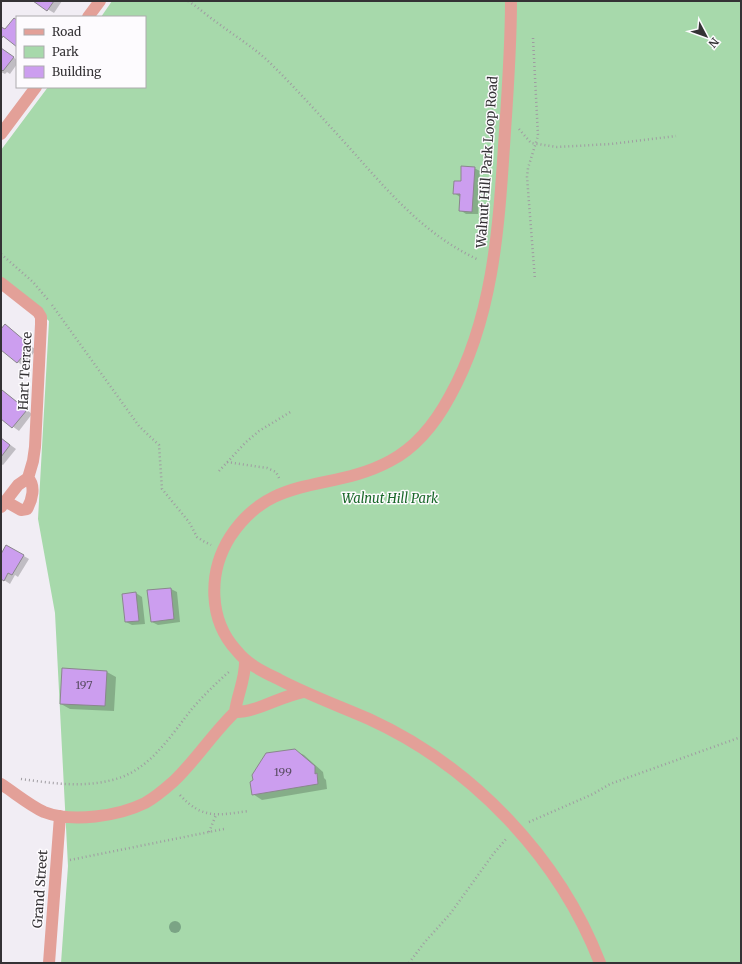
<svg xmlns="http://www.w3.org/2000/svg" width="742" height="964" font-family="Merriweather,serif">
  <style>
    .green { fill: #a7d9ab }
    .shadow { fill: #0003 }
    .building { fill: #cc9eef; stroke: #8a878d }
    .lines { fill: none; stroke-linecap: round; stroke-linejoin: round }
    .path { stroke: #9f9ca1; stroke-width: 2.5; stroke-dasharray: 1 3; stroke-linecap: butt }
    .minor { stroke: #e3a098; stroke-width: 12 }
    .tree { fill: #7ba485 }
    .labels { text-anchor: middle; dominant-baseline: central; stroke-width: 3; stroke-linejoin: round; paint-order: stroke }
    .number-label { font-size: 11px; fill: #5a4d64 }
    .street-label { font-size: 13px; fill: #343235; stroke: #fdfbfe }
    .park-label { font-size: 13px; font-style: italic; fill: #1a682a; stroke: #fdfbfe }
  </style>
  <rect width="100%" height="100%" fill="#f1edf4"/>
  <path class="green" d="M112 1H741V963H61L68 866 55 613 38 519 49 321 1 278V150L48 87H145V17H101Z"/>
  <path class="shadow" d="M34 1H62L54 13Z
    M1 48 17 60V64L10 74 7 72 5 74 1 72Z
    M474 168 480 171 478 214H466L460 210V197L454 193 462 182Z
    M6 325 36 350 23 366 1 349V331Z
    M3 391 32 414 19 431 1 418V393Z
    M1 438 16 449 3 465 1 464Z
    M7 546 29 559 18 577 15 575 10 584 1 578V555Z
    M171 589 177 592 180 622 158 625 152 622Z
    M136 593 142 597 145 624 132 625 126 622 124 595Z
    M107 672 116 677 114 711 70 709 61 704Z
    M294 750 304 755 323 772 324 778 326 780 327 789 262 800 253 794 254 781Z"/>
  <path class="building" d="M33 1H54L47 11Z
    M14 18 17 20V47L3 36 2 38 1 37V27L5 29Z
    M1 48 14 57 3 71 1 69Z
    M461 166 475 167 472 212 459 211 460 194H453L454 181H461Z
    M5 324 31 346 17 363 1 350V329Z
    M2 390 27 410 12 428 1 419V391Z
    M1 438 10 445 1 457Z
    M6 545 24 555 12 575 8 573 4 581 1 579V554Z
    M171 588 174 619 151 622 147 590Z
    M136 592 139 621 125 622 122 594Z
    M62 668 107 671 105 706 60 704Z
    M295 749 315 766V774L317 773 318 784 252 795 250 782 253 780 252 775 266 753Z"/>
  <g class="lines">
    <path class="path" d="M188 1C198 7 206 15 215 21 232 34 250 45 266 59 291 83 314 109 337 134 381 182 418 232 479 260
      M533 38 538 136 528 168 527 177 535 280
      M519 129 531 143 557 147 611 144 676 136
      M1 254 33 282 49 301
      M52 305 139 426 159 445 162 489 189 522 197 537 203 541 211 545
      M227 462 267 468 276 472 280 480
      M219 471 246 442 259 431 292 411
      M21 779C51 783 82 788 112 780 148 772 170 737 191 710 203 696 216 683 230 671
      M180 795C203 820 218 815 249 811
      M529 822 593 794 610 784 741 737
      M209 832 216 815
      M70 860 224 829
      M409 963 424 943 450 914 494 853 507 838"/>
    <path class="minor" d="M511 1C511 44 508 88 505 131 499 221 495 315 450 396 436 422 417 447 390 461 331 493 272 472 230 537 208 572 208 620 237 651 248 665 264 672 280 680 309 695 339 706 369 719 472 766 559 857 600 963
      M88 17 100 1
      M1 134 36 87
      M1 283 38 312 41 317V324L35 447 33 461 28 478 18 485 1 507
      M5 501 21 510 27 509C32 500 36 486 28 478
      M235 712C255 713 281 696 303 692
      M1 784C15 793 29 805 44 812 72 823 119 816 145 803 156 797 165 789 174 781 196 760 213 733 235 712 237 695 246 678 245 660
      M49 963 60 816"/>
  </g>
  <circle class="tree" cx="175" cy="927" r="6"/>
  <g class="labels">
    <g class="number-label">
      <text x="84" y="685">197</text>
      <text x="283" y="772">199</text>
    </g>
    <g class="street-label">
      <text transform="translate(487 162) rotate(-86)">Walnut Hill Park Loop Road</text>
      <text transform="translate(25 371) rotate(-87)">Hart Terrace</text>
      <text transform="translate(40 889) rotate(-86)">Grand Street</text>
    </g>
    <g class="park-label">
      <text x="390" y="498">Walnut Hill Park</text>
    </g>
  </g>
  <rect width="742" height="964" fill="none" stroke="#343235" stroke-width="4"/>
  <rect x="16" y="16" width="130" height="72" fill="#fdfbfe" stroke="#adabae"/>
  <rect x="24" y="29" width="20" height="6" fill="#e3a098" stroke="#adabae"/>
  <text x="52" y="36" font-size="12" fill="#343235">Road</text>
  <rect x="24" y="46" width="20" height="12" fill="#a7d9ab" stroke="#adabae"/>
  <text x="52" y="56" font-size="12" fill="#343235">Park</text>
  <rect x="24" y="66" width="20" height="12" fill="#cc9eef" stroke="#adabae"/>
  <text x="52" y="76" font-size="12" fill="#343235">Building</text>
  <g transform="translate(706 36) rotate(131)" stroke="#fdfbfe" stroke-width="3" paint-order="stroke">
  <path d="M0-3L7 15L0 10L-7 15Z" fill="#343235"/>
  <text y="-6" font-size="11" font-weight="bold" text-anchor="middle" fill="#343235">N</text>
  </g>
</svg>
